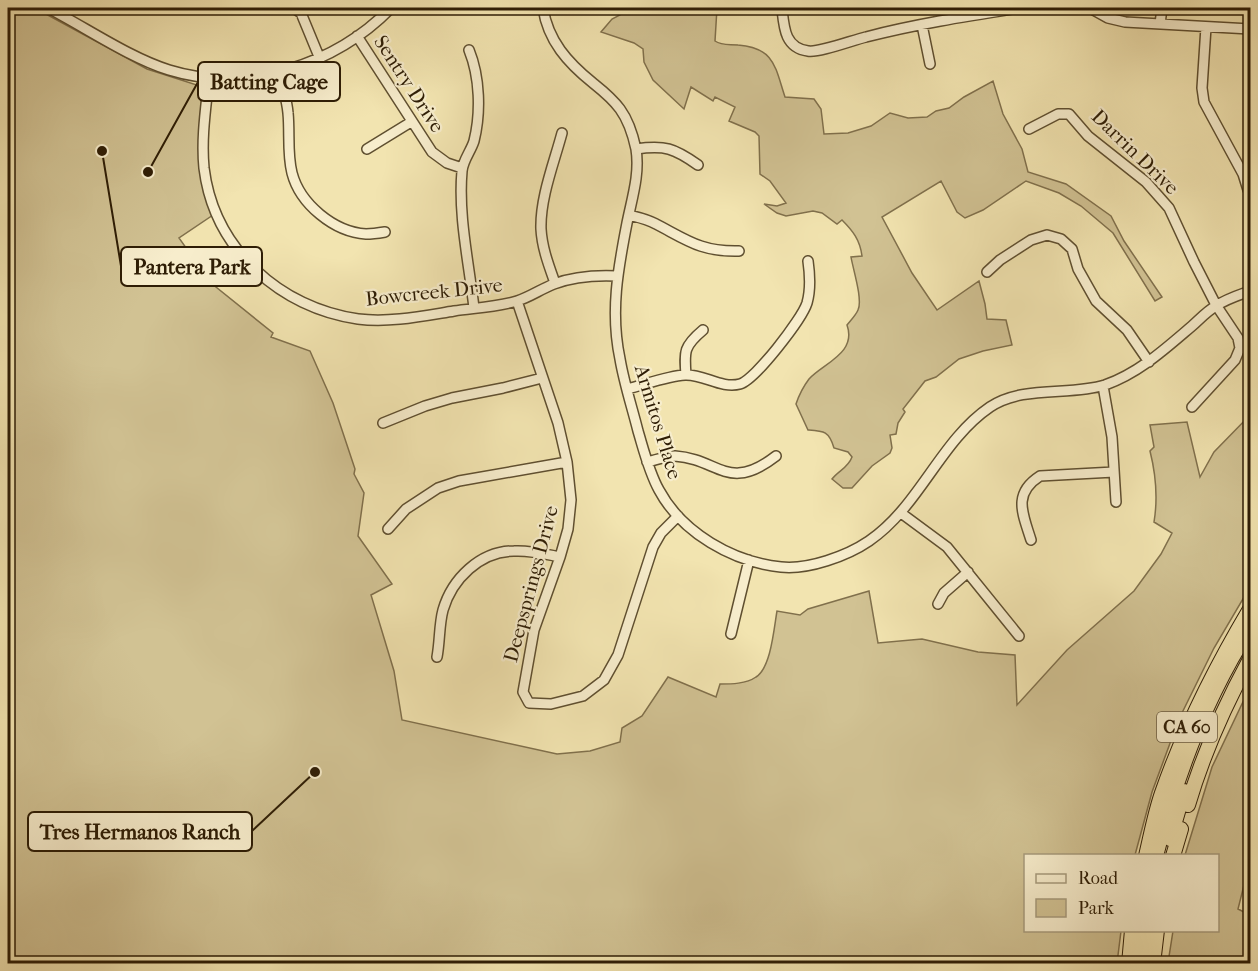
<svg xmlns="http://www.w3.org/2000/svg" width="1258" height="971" font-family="'IM FELL French Canon',serif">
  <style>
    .green { fill: #d1c293; stroke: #80704c; stroke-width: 1.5 }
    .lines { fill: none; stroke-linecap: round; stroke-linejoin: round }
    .minor-casing { stroke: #5f4f30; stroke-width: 12 }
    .highway-casing { stroke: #2e1d05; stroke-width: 16 }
    .minor { stroke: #f7edcc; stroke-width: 9 }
    .highway { stroke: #f2e4b0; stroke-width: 14 }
    .labels { text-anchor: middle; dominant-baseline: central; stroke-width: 4.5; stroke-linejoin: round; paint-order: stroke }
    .shield { fill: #f7edcc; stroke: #6a5b41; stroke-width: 1.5 }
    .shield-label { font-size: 18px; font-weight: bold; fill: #2e1d05 }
    .street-label { font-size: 20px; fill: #2e1d05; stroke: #f7edcc }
    .leader { fill: none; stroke: #2e1d05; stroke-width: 2 }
    .callout-dot { fill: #2e1d05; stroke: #f7edcc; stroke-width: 2 }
    .callout { fill: #f7edcc; stroke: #2e1d05; stroke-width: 2 }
    .callout-label { font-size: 21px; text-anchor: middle; font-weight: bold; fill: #2e1d05 }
  </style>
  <rect width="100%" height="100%" fill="#f2e4b0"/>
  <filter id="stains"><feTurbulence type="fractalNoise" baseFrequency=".00333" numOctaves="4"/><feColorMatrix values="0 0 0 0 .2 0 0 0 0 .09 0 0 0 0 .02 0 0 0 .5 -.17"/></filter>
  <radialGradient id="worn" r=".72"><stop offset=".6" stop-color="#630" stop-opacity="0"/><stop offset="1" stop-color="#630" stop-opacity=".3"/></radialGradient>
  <path class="green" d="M8 8H24L46 14 147 69 200 86 202 95C198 140 195 173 213 215L179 238 211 283 273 333 271 337 310 351 333 403 355 469 354 474 364 493 358 536 392 584 371 595 394 671 402 720 557 754 590 751 620 742 622 728 642 716 668 677 716 697 720 684C731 684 746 684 756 677 771 668 774 628 777 611L800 615 808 609 869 591 878 643 922 639 978 652 1015 655 1017 705 1067 650 1134 591 1161 554 1172 533 1154 522C1158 498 1156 475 1150 451L1154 447 1150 425 1187 422 1200 477 1214 452 1250 415V587L1214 648 1179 719 1152 792 1135 855 1026 856V930L1121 931 1117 963H8Z
    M633 8H717L715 41C722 46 730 44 738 45 775 48 775 67 785 97L814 99 821 109 824 134 848 133 871 126 890 113 908 118 927 117 936 111 949 108 964 97 993 81 1003 114 1022 149 1028 172 1066 184 1111 216 1124 241 1162 297 1155 301 1113 233 1081 206 1059 193 1026 181 983 210 965 218 957 212 941 181 882 217 912 273 937 310 979 281 985 304 987 319 1006 320 1012 345 983 351 959 359 936 377 925 381 903 409 905 412 898 423 896 434 890 435 892 448 890 453 872 466 852 488H843L832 479C839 470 848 468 852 457L848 452 834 448C829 431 824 431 808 430L796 404C799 395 803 387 809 379 824 363 857 353 847 325 851 320 856 315 858 310 863 300 853 269 851 257L862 256C860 240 853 231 842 220L837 224 822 213 813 211 786 216 777 213 764 204 777 206 786 203 770 181 760 174 759 136 755 132 729 121 735 107 715 97 713 101 691 87 684 109 653 80 644 62 643 49 634 43 601 32 612 19Z
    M1250 687V861L1238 909 1250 915V963H1168L1173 931 1218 930V856L1185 855 1212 767Z"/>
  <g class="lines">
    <g class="minor-casing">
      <path id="minor" d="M48 8C85 27 130 58 169 70 247 94 335 65 391 8
        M294 8 301 13 320 59
        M543 8C548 41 568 63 593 83 603 91 612 98 620 109 628 120 633 135 636 149 640 174 632 198 627 223 618 269 610 312 620 359 624 383 632 407 638 431 644 451 649 472 659 490 682 533 733 562 781 567 808 570 847 556 869 541 920 506 940 441 990 407 1022 385 1071 396 1105 385 1139 373 1165 349 1192 326 1200 319 1207 311 1216 306 1226 299 1239 295 1250 291
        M1090 8 1108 18 1125 22 1250 29
        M782 9C784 28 785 48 808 51 819 53 853 40 866 37 916 24 968 16 1019 8
        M1160 24 1162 8
        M922 25 930 64
        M1206 27 1202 88 1204 102 1243 174 1248 190
        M357 36 432 152 447 163 462 168
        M469 50C480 77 481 113 474 141 471 151 463 160 462 171 458 216 469 263 474 308
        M280 73C282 86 287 100 288 113 290 133 287 154 292 173 300 204 334 232 366 234 372 234 379 233 385 232
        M209 77C206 107 201 138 204 168 214 249 280 308 358 319 390 323 423 316 454 311 474 308 497 307 517 301 530 297 541 289 554 284 575 276 595 275 617 276
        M1029 129 1058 114H1069L1088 136 1146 182 1169 208 1194 262 1216 305 1238 338 1240 348 1235 360 1192 407
        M367 149 411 122
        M636 149C665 145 674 148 698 165
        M629 215C637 217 647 219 656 224 687 240 701 252 739 251
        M987 272 1000 260 1031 240 1047 235 1061 239 1072 249 1078 269 1096 301 1127 330 1149 362
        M555 283C549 266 542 248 541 229 540 198 554 163 562 133
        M517 301 558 423 567 462 571 500 568 529 560 557 534 630 523 692 529 703 551 704 583 696 604 680 618 655 653 547 661 533 678 516
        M686 375C684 351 684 346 703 330
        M1103 386 1112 437 1116 502
        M627 389C644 385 667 376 685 375 704 374 721 389 740 384 755 380 802 319 807 303 811 289 810 275 808 261
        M383 423 425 406 452 398 503 388 542 378
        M647 462C656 460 666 456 675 456 719 459 728 493 776 456
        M901 513 947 547 1019 636
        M388 529 406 509 438 488 459 481 567 462
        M1031 540C1023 514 1012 494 1040 476L1114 472
        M938 604 944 593 968 572
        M731 634 749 560
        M437 657C440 641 439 625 443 610 452 579 480 551 514 551 530 550 545 554 560 557"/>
    </g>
    <g class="highway-casing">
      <path id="highway" d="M1188 805C1203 754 1225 705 1250 659
        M1170 839 1184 791
        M1146 856C1151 835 1155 813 1162 793 1185 727 1215 668 1250 609
        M1156 856C1176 776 1206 697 1250 628
        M1173 856 1181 829
        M1129 964 1132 930
        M1139 964 1143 930
        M1153 964 1157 930"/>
    </g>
    <use href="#minor" class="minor"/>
    <use href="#highway" class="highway"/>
  </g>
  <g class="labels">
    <rect class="shield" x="1157" y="712" width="60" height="30" rx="4.5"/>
    <g class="shield-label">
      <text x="1187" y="727">CA 60</text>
    </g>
    <g class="street-label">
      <text transform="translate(409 84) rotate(57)">Sentry Drive</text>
      <text transform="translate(1135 152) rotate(44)">Darrin Drive</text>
      <text transform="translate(434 292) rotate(-6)">Bowcreek Drive</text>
      <text transform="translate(658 422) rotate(73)">Armitos Place</text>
      <text transform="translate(531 584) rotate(-75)">Deepsprings Drive</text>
    </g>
  </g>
  <path class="leader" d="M148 172L198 82M102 151L121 266M315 772L252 831"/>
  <g class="callout-dot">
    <circle cx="148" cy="172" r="6"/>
    <circle cx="102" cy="151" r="6"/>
    <circle cx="315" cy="772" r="6"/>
  </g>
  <g class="callout">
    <rect x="198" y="62" width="142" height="39" rx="6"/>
    <rect x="121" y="247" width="141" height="39" rx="6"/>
    <rect x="28" y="812" width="224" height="39" rx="6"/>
  </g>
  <g class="callout-label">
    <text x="269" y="89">Batting Cage</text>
    <text x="192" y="274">Pantera Park</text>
    <text x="140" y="839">Tres Hermanos Ranch</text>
  </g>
  <rect width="1258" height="971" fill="none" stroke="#f2e4b0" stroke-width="30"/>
  <rect x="9" y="9" width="1240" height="953" fill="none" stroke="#2e1d05" stroke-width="3"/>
  <rect x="15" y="15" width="1228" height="941" fill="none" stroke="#2e1d05" stroke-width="1.5"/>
  <rect x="1024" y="854" width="195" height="78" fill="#f7edcc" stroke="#a79a7c" stroke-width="1.5"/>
  <rect x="1036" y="874" width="30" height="9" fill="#f7edcc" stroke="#a79a7c" stroke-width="1.5"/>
  <text x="1078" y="884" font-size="18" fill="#2e1d05">Road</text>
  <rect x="1036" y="899" width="30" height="18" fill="#d1c293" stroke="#a79a7c" stroke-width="1.5"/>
  <text x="1078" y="914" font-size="18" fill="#2e1d05">Park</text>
  <rect width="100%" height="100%" filter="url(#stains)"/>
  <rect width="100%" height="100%" fill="url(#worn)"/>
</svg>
